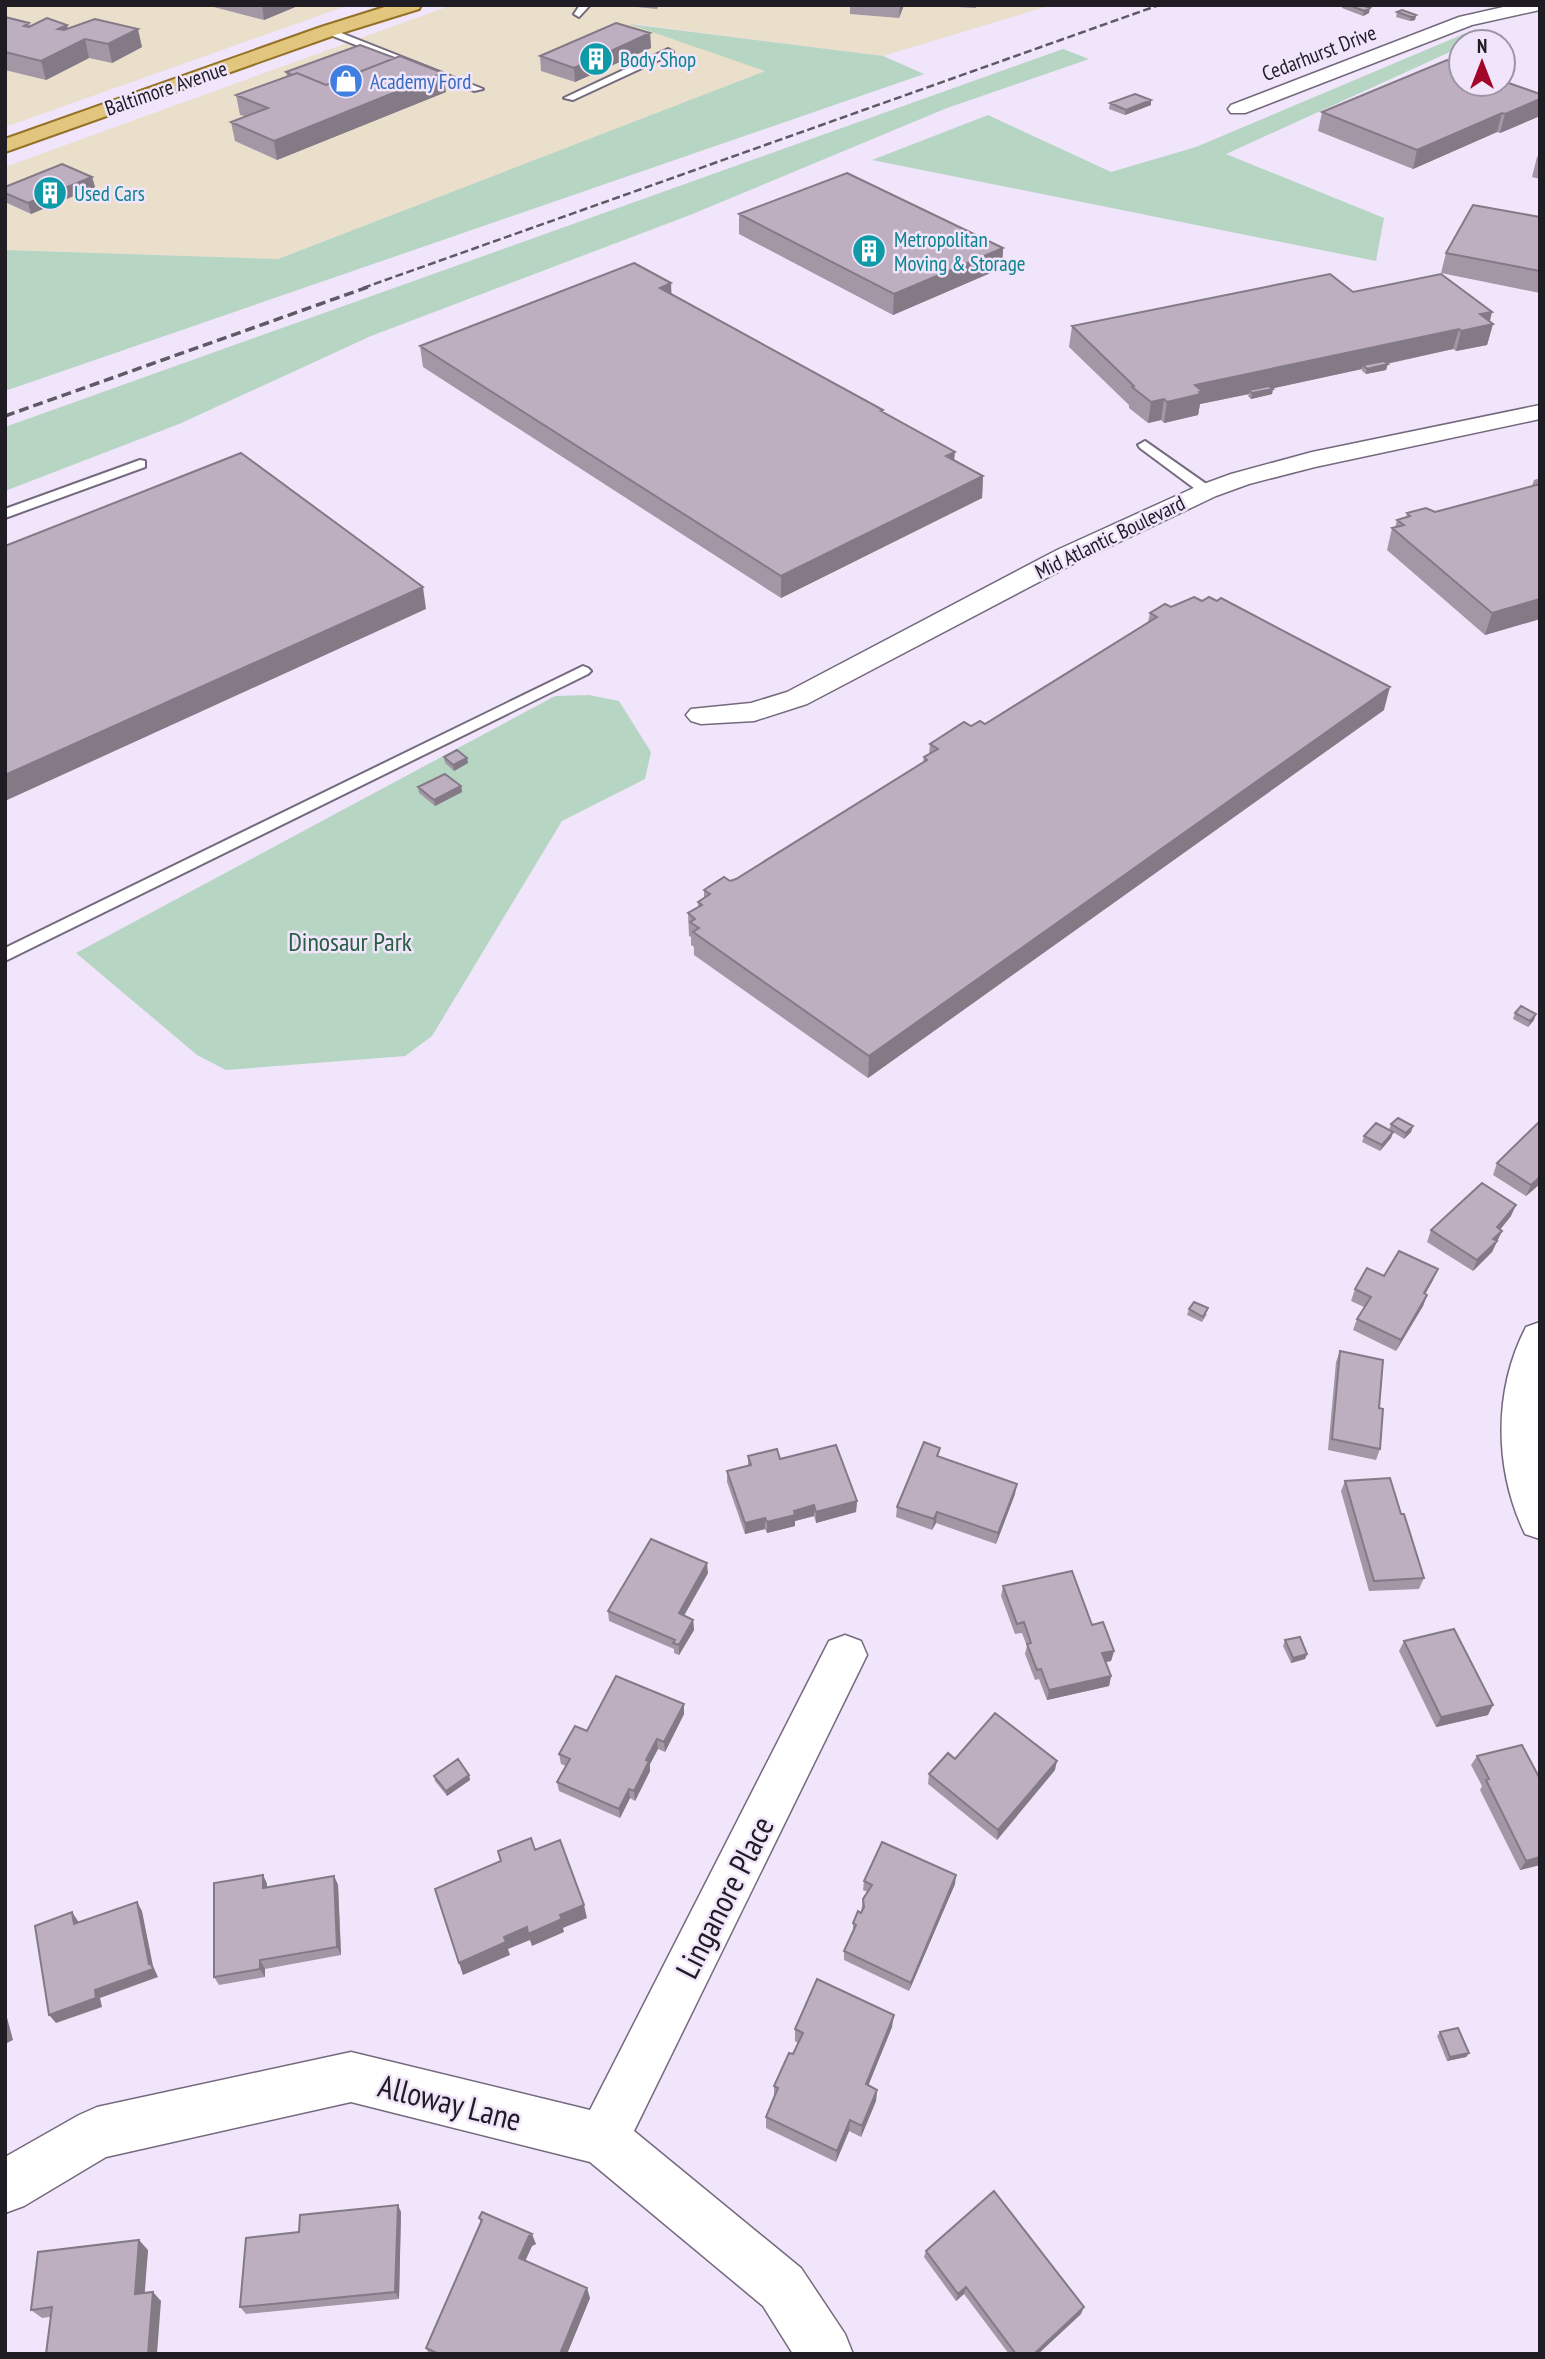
<svg xmlns="http://www.w3.org/2000/svg" width="1545" height="2359" font-family="'PT Sans Narrow',sans-serif">
  <style>
    .commercial { fill: #e9dfca }
    .green { fill: #b7d5c3 }
    .lines { fill: none; stroke-linecap: round; stroke-linejoin: round }
    .service-casing { stroke: #756a7d; stroke-width: 4 }
    .minor-casing { stroke: #756a7d; stroke-width: 3 }
    .primary-casing { stroke: #937227; stroke-width: 4 }
    .service { fill: #fff; fill-rule: evenodd }
    .minor { fill: #fff; fill-rule: evenodd }
    .primary { fill: #e3c67e; fill-rule: evenodd }
    .rail-far1 { stroke: #5f5965; stroke-width: 2.5; stroke-dasharray: 8 3.5; stroke-linecap: butt }
    .rail { stroke: #5f5965; stroke-width: 3.5; stroke-dasharray: 10 5; stroke-linecap: butt }
    .wall { fill: #a396a5 }
    .shaded-wall { fill: #847a86 }
    .building { fill: #bdaec0; stroke: #847a86; stroke-width: 2 }
    .labels { text-anchor: middle; dominant-baseline: central; stroke-width: 5; stroke-linejoin: round; paint-order: stroke }
    .far-street-label { font-size: 21px; fill: #201c24; stroke: #f0e5fa }
    .far-culture-label { font-size: 21px; fill: #0d838f; stroke: #f0e5fa; text-anchor: start }
    .far-shop-label { font-size: 21px; fill: #366cbe; stroke: #f0e5fa; text-anchor: start }
    .park-label { font-size: 26px; fill: #295f44; stroke: #f0e5fa }
    .near-street-label { font-size: 32px; fill: #201c24; stroke: #f0e5fa }
  </style>
  <rect width="100%" height="100%" fill="#f0e5fa"/>
  <path class="commercial" d="M5 5H349L5 127Z
    M452 5H1052L883 56 634 24 766 71 278 259 5 250V167Z"/>
  <path class="green" d="M629 24 883 56 924 74 5 391V250L278 259 765 71Z
    M1466 33 1484 36 1471 42H1461V47L1226 154 1384 218 1376 261 872 160 988 115 1111 172 1196 147Z
    M1063 49 1089 59 947 108 690 215 371 336 179 424 5 491V427Z
    M589 695 619 701 651 752 645 779 562 821 432 1036 405 1056 226 1070 197 1055 76 953 555 696Z"/>
  <g class="lines">
    <g class="service-casing">
      <path id="service" d="M580 5H590L579 17 574 14Z
        M325 29H331L483 89 474 91 325 33Z
        M668 49 673 52 672 54 573 100 564 98Z
        M1145 441 1212 488V494H1202L1140 448 1138 445Z
        M140 460 145 461V467L5 518V509Z
        M583 666 588 668 591 671 588 674 5 961V948Z"/>
    </g>
    <g class="minor-casing">
      <path id="minor" d="M1512 5H1540V10L1472 25 1245 113H1231L1228 109 1231 105 1459 17Z
        M1540 405V419L1315 467 1249 484 1216 496 1077 562 807 704 754 721 701 724 691 721 686 715 691 709 751 703 787 692 1057 550 1198 486 1231 474 1312 452Z
        M1540 1322V1539L1525 1534C1494 1469 1493 1391 1526 1327Z
        M845 1635 861 1641 867 1655 634 2131 801 2268 845 2334 853 2354H793L763 2306 590 2162 351 2102 106 2157 24 2206 5 2213V2157L79 2115 97 2107 351 2052 590 2110 829 1641Z"/>
    </g>
    <g class="primary-casing">
      <path id="primary" d="M391 5H421L419 9 335 35 5 152V139L321 27Z"/>
    </g>
    <use href="#service" class="service"/>
    <use href="#minor" class="minor"/>
    <use href="#primary" class="primary"/>
    <path class="rail-far1" d="M363 288 1159 5"/>
    <path class="rail" d="M5 416 368 287"/>
  </g>
  <path class="wall" d="M206 5H300L264 20Z
    M617 5H659L657 9Z
    M850 5H904L899 18 850 14Z
    M959 5H1049L977 6 976 8 958 7Z
    M1342 5H1362L1369 13 1363 16 1342 8Z
    M1397 12 1416 15 1415 20 1410 21 1396 17Z
    M5 17 29 23 30 26 68 29 142 47 112 63 89 58 46 80 5 70Z
    M650 33 651 48 575 82 541 71 540 56Z
    M286 72 446 92 277 160 235 141 231 122 245 116 240 115 236 95 287 76Z
    M1540 94V116L1500 133 1497 132 1413 169 1318 131 1322 112Z
    M1151 100V105L1125 115 1109 109 1110 103Z
    M1540 154V179L1532 177 1537 157Z
    M92 177 95 187 31 214 5 202V187Z
    M739 214 1003 248 1002 268 893 315 739 234Z
    M1540 217V293L1441 273 1446 253Z
    M1353 292 1490 321 1493 324 1487 345 1456 351 1453 349 1387 364 1386 370 1366 374 1362 371V369L1273 388 1272 394 1251 399 1248 396 1249 394 1200 404 1198 415 1164 423 1161 420 1148 423 1129 408V405L1069 347 1072 326Z
    M672 295 883 410V412L954 460 983 476 982 498 781 598 423 367 420 346Z
    M1540 478V619L1485 635 1387 550 1392 528H1395L1397 520 1406 518 1407 513 1435 512 1532 486 1534 480Z
    M1150 613 1384 710 868 1078 694 955V947L691 945V937L689 936 688 913 698 907V902L704 898V890L736 879 923 762 924 757 929 754 930 744 971 726 985 724 1148 622Z
    M444 757 467 758 468 763 454 771 445 763Z
    M461 786 462 792 435 806 419 793 418 787Z
    M1515 1013 1534 1020 1528 1027 1513 1019Z
    M1540 1121V1184L1526 1196 1493 1175 1497 1163Z
    M1391 1124 1413 1126 1411 1132 1404 1139 1393 1132 1391 1138 1380 1151 1362 1142 1364 1136 1389 1130Z
    M1511 1216 1500 1230 1502 1231 1492 1252 1473 1271 1427 1242 1431 1230Z
    M1384 1276 1433 1280 1425 1294 1427 1295 1423 1306 1396 1351 1353 1330 1357 1319 1364 1307 1351 1301 1355 1289Z
    M1189 1309 1207 1314 1202 1322 1187 1315Z
    M1340 1351 1380 1449 1376 1460 1328 1450 1336 1362Z
    M748 1456 780 1459 857 1501 856 1512 816 1523 814 1516 795 1521V1526L767 1533 765 1529 745 1534 727 1482V1471L748 1466Z
    M939 1457 1015 1494 996 1544 936 1523 932 1530 896 1517 897 1507Z
    M1345 1481 1401 1514 1424 1578 1419 1589 1369 1591 1341 1491Z
    M708 1573 684 1616 693 1620 694 1630 679 1655 674 1653V1649L609 1621 608 1611Z
    M1003 1586 1092 1625 1114 1651 1111 1661 1106 1662 1111 1676 1109 1686 1047 1700 1039 1679 1035 1680 1025 1654 1027 1646 1022 1633 1015 1634 1001 1596Z
    M1285 1640 1307 1654 1305 1659 1291 1663 1283 1646Z
    M1404 1641 1488 1715 1436 1727 1399 1651Z
    M684 1704V1714L665 1752 658 1749 650 1764V1771L635 1801 630 1798 620 1818 559 1791 557 1782 566 1766 561 1764 559 1754 587 1731Z
    M1477 1756 1540 1779V1865L1520 1870 1480 1790 1482 1786 1471 1765Z
    M955 1759 1055 1770 997 1840 928 1784 929 1774Z
    M469 1775 470 1780 447 1796 435 1781 434 1776Z
    M263 1875 267 1884V1888L334 1876 338 1885 341 1955 265 1969V1977L219 1985 214 1977Z
    M864 1881 955 1884 909 1991 844 1960V1951L853 1932V1923L861 1913 863 1899 868 1892 863 1890Z
    M892 2027 868 2086 877 2090 876 2101 861 2137 849 2131 836 2162 766 2128V2117L774 2098V2086L793 2054 798 2043 795 2041V2029Z
    M1440 2032 1469 2053 1466 2057 1447 2061 1437 2036Z
    M401 2212 399 2299 246 2314 240 2307 299 2232Z
    M479 2218 536 2244 532 2246 525 2261 590 2298 567 2354H429L426 2348 481 2223Z
    M148 2250 144 2293 161 2301 42 2318 31 2310Z
    M926 2251 1081 2314 1038 2354H1009L964 2294 956 2301 924 2257Z"/>
  <path class="shaded-wall" d="M262 5H300L264 20Z
    M900 5H904L899 18Z
    M1370 8 1369 13 1363 16 1364 11Z
    M1416 15 1415 20 1410 21 1411 17Z
    M67 25 71 43 58 29Z
    M138 29 142 47 112 63 108 44Z
    M650 33 651 48 575 82 574 68Z
    M85 39 89 58 46 80 41 61Z
    M443 73 446 92 277 160 274 141Z
    M1540 99V116L1500 133 1505 114Z
    M1151 100V105L1125 115 1126 110Z
    M1502 113 1497 132 1413 169 1417 150Z
    M92 177 95 187 31 214 28 203Z
    M1003 248 1002 268 893 315 894 294Z
    M671 283 672 304 660 288Z
    M1492 312 1489 325 1493 324 1487 345 1456 351 1461 331 1480 314Z
    M1459 329 1453 349 1366 368 1363 365 1362 369 1252 393 1249 390V394L1200 404 1198 415 1164 423 1167 402 1195 385Z
    M1388 364 1386 370 1366 374 1367 369Z
    M1273 389 1272 394 1251 399 1252 393Z
    M1164 399 1161 420 1148 423 1151 402Z
    M955 452 953 473 946 456Z
    M983 476 982 498 781 598V576Z
    M423 587 426 609 5 801V775Z
    M1540 599V619L1485 635 1492 613Z
    M1390 687 1384 710 868 1078 869 1056Z
    M467 758 468 763 454 771 453 765Z
    M461 786 462 792 435 806 434 800Z
    M1536 1014 1534 1020 1528 1027 1530 1021Z
    M1413 1126 1411 1132 1404 1139 1406 1133Z
    M1393 1132 1391 1138 1380 1151 1382 1145Z
    M1540 1177V1184L1526 1196 1531 1185Z
    M1516 1205 1511 1216 1492 1239 1497 1227Z
    M1502 1231 1492 1252 1473 1271 1477 1260 1493 1239Z
    M1438 1269 1433 1280 1419 1305 1424 1293Z
    M1427 1295 1423 1306 1396 1351 1401 1340Z
    M1017 1484 1015 1494 996 1544 998 1533Z
    M857 1501 856 1512 816 1523V1512Z
    M814 1505V1516L795 1521V1526L767 1533V1522L794 1511Z
    M937 1512 936 1523 932 1530 934 1519Z
    M765 1518V1529L745 1534V1523Z
    M707 1563 708 1573 679 1624V1613Z
    M693 1620 694 1630 679 1655V1645Z
    M1114 1651 1111 1661 1100 1663 1102 1653Z
    M1307 1654 1305 1659 1291 1663 1293 1658Z
    M1111 1676 1109 1686 1047 1700 1049 1690Z
    M684 1704V1714L665 1752 664 1742Z
    M1493 1705 1488 1715 1436 1727 1441 1717Z
    M657 1739 658 1749 650 1764V1771L635 1801 634 1791 646 1760Z
    M1057 1761 1055 1770 997 1840 998 1830Z
    M469 1775 470 1780 447 1796 446 1791Z
    M629 1789 630 1798 620 1818 619 1809Z
    M1540 1857V1865L1520 1870 1526 1861Z
    M263 1875 267 1884V1897L263 1888Z
    M956 1875 955 1884 909 1991 911 1983Z
    M334 1876 338 1885 341 1955 337 1947Z
    M137 1902 142 1911 153 1966 158 1977 100 1998 102 2007 56 2023 49 2015 95 1990 149 1964Z
    M584 1905 587 1918 563 1928 564 1932 532 1946 528 1934 560 1915Z
    M72 1912 78 1921 80 1933 74 1924Z
    M527 1927 530 1940 508 1949 510 1955 463 1975 459 1963 504 1937Z
    M260 1960 265 1969V1977L260 1969Z
    M5 2010 13 2040 5 2044Z
    M894 2015 892 2027 864 2096 866 2084Z
    M1469 2053 1466 2057 1447 2061 1450 2057Z
    M877 2090 876 2101 861 2137 862 2126Z
    M850 2120 849 2131 836 2162 837 2151Z
    M398 2205 401 2212 399 2299 395 2292Z
    M532 2234 536 2244 532 2246 522 2268 519 2258 529 2236Z
    M139 2240 148 2250 144 2303 135 2294Z
    M966 2287 964 2294 956 2301 958 2294Z
    M587 2288 590 2298 567 2354H560Z
    M153 2292 161 2301 157 2354H148Z
    M1084 2307 1081 2314 1038 2354H1034Z"/>
  <path class="building" d="M1349 5H1362L1370 8 1364 11Z
    M1402 10 1416 15 1411 17 1397 12Z
    M5 17 29 23 24 26 29 27 47 18 67 25 58 29 64 30 95 19 138 29 108 44 85 39 41 61 5 52Z
    M616 23 650 33 574 68 540 56Z
    M360 45 395 58 326 85 297 73 292 75 286 72Z
    M400 56 443 73 274 141 231 122 268 108 236 95 297 73 326 85Z
    M1447 60 1461 65V84H1503V81L1540 94V99L1505 114 1502 113 1417 150 1322 112Z
    M1135 94 1151 100 1126 110 1110 103Z
    M62 164 92 177 28 203 5 193V187Z
    M847 173 1003 248 894 294 739 214Z
    M1473 205 1540 217V271L1446 253Z
    M634 263 671 283 660 288 883 410 881 411 955 452 946 456 983 476 781 576 420 346Z
    M1330 274 1353 292 1441 274 1492 312 1480 314 1493 324 1461 331 1459 329 1195 385 1202 391 1199 392 1201 394 1167 402 1164 399 1151 402 1132 387 1134 386 1072 326Z
    M1384 361 1388 364 1367 369 1363 365Z
    M1269 386 1273 389 1252 393 1249 390Z
    M241 453 423 587 5 775V546Z
    M1540 484V599L1492 613 1392 528 1404 525 1397 520 1410 516 1407 513 1426 508 1435 512Z
    M1194 597 1202 601 1209 597 1217 601 1221 598 1390 687 869 1056 693 932 699 928 690 922 695 919 688 913 702 905 698 902 710 894 704 890 724 877 730 881 736 879 927 760 924 757 938 749 930 744 964 722 971 726 980 721 985 724 1157 617 1150 613 1165 604 1171 607Z
    M457 750 467 758 453 765 444 757Z
    M445 774 461 786 434 800 418 787Z
    M1521 1006 1536 1014 1530 1021 1515 1013Z
    M1398 1118 1413 1126 1406 1133 1391 1124Z
    M1540 1121V1177L1531 1185 1497 1163Z
    M1376 1123 1393 1132 1382 1145 1364 1136Z
    M1482 1183 1516 1205 1497 1227 1502 1231 1493 1239 1497 1241 1477 1260 1431 1230Z
    M1399 1251 1438 1269 1424 1293 1427 1295 1401 1340 1357 1319 1371 1297 1355 1289 1367 1268 1384 1276Z
    M1194 1302 1208 1308 1203 1317 1189 1309Z
    M1340 1351 1383 1360 1379 1408 1383 1409 1380 1449 1332 1439Z
    M924 1442 940 1448 937 1456 1017 1484 998 1533 937 1512 934 1519 897 1507Z
    M836 1445 857 1501 816 1512 814 1505 794 1511 795 1515 767 1522 765 1518 745 1523 727 1471 751 1465 748 1456 777 1449 780 1459Z
    M1390 1478 1401 1514H1404L1424 1578 1374 1581 1345 1481Z
    M651 1539 707 1563 679 1613 693 1620 679 1645 673 1643 675 1640 608 1611Z
    M1072 1571 1092 1625 1103 1622 1114 1651 1102 1653 1111 1676 1049 1690 1041 1669 1037 1670 1027 1644 1031 1643 1024 1622 1017 1624 1003 1586Z
    M1454 1629 1493 1705 1441 1717 1404 1641Z
    M1300 1637 1307 1654 1293 1658 1285 1640Z
    M616 1676 684 1704 664 1742 657 1739 646 1760 649 1761 634 1791 629 1789 619 1809 557 1782 570 1759 559 1754 575 1726 587 1731Z
    M995 1713 1057 1761 998 1830 929 1774 948 1753 955 1759Z
    M1522 1745 1540 1779V1857L1526 1861 1486 1780 1489 1779 1477 1756Z
    M458 1759 469 1775 446 1791 434 1776Z
    M531 1838 535 1850 560 1840 584 1905 560 1915 562 1919 528 1934 527 1927 504 1937 506 1942 459 1963 435 1889 501 1861 498 1851Z
    M882 1842 956 1875 911 1983 844 1951 856 1925 853 1923 858 1911 861 1913 864 1907 863 1899 872 1885 864 1881Z
    M263 1875V1888L334 1876 337 1947 260 1960V1969L214 1977V1883Z
    M137 1902 149 1964H151L153 1969 95 1990 96 1998 49 2015 35 1926 72 1912 74 1924Z
    M817 1979 894 2015 866 2084 877 2090 862 2126 850 2120 837 2151 766 2117 778 2088 774 2086 789 2053 793 2054 803 2033 795 2029Z
    M1458 2028 1469 2053 1450 2057 1440 2032Z
    M994 2191 1084 2307 1034 2354H1016L966 2287 958 2294 926 2251Z
    M398 2205 395 2292 240 2307 246 2238 299 2232 300 2215Z
    M482 2212 532 2234 529 2236 519 2258 587 2288 560 2354H439L426 2348 482 2220 479 2218Z
    M139 2240 135 2294 153 2292 148 2354H46L52 2307 31 2310 38 2252Z"/>
  <defs>
    <g id="building-disc" transform="scale(1.75)"><circle r="9.5" fill="#0f9aa8" stroke="#f0e5fa"/><path d="M-4-6H4V6H1V3H-1V6H-4ZM-2.5-4.3h1.7v1.8h-1.7ZM.8-4.3h1.7v1.8H.8ZM-2.5-1h1.7V.8h-1.7ZM.8-1h1.7V.8H.8Z" fill="#fff"/></g>
    <g id="shop-disc" transform="scale(1.75)"><circle r="9.5" fill="#3f7fe0" stroke="#f0e5fa"/><path d="M-5-2.5h2.3a2.7 3.5 0 0 1 5.4 0H5L5.5 6h-11ZM-1.5-2.5h3a1.5 2.3 0 0 0-3 0Z" fill="#fff"/></g>
  </defs>
  <g fill-rule="evenodd">
    <use href="#building-disc" x="596" y="59"/>
    <use href="#shop-disc" x="346" y="81"/>
    <use href="#building-disc" x="50" y="193"/>
    <use href="#building-disc" x="869" y="251"/>
  </g>
  <g class="labels">
    <g class="far-street-label">
      <text transform="translate(1319 53) rotate(-21)">Cedarhurst Drive</text>
      <text transform="translate(166 88) rotate(-19)">Baltimore Avenue</text>
      <text transform="translate(1110 537) rotate(-26)">Mid Atlantic Boulevard</text>
    </g>
    <g class="far-culture-label">
      <text x="620" y="59">Body Shop</text>
      <text x="74" y="193">Used Cars</text>
      <text x="894" y="239">Metropolitan<tspan x="894" dy="24">Moving &amp; Storage</tspan></text>
    </g>
    <g class="far-shop-label">
      <text x="370" y="81">Academy Ford</text>
    </g>
    <g class="park-label">
      <text x="350" y="941">Dinosaur Park</text>
    </g>
    <g class="near-street-label">
      <text transform="translate(724 1897) rotate(-63)">Linganore Place</text>
      <text transform="translate(450 2102) rotate(14)">Alloway Lane</text>
    </g>
  </g>
  <rect width="1545" height="2359" fill="none" stroke="#201c24" stroke-width="14"/>
  <g transform="translate(1482 63)"><circle r="33" fill="#f0e5fa" stroke="#9d95a4" stroke-width="2"/>
  <path d="M0-5L12 26L0 18L-12 26Z" fill="#a3052a"/>
  <text y="-10" font-size="19" font-weight="bold" text-anchor="middle" fill="#201c24">N</text>
  </g>
</svg>
